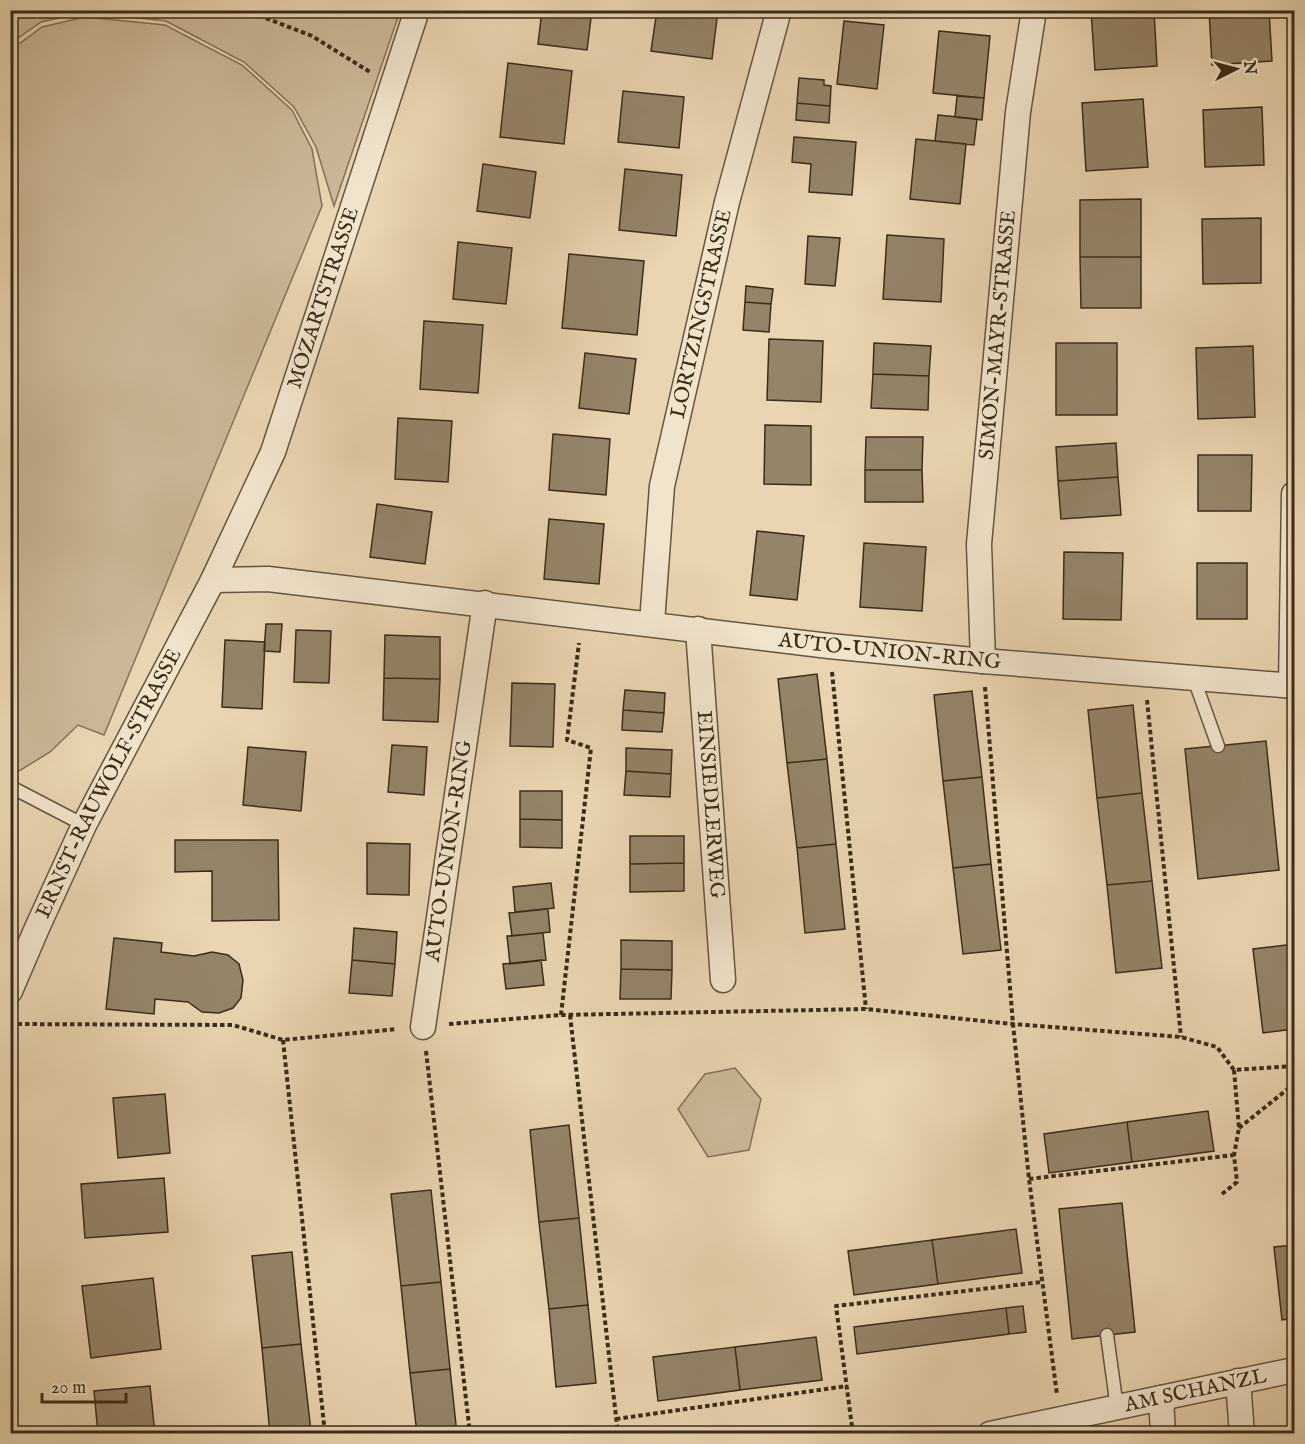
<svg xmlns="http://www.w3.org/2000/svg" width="1305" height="1444" font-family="'IM FELL English',serif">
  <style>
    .green { fill: #cbb897; stroke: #837258; stroke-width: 1.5 }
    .building { fill: #958468; stroke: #3b2c18; stroke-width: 1.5 }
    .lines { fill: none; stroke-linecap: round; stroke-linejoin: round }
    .service-casing { stroke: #66563e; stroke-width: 15 }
    .minor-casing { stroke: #66563e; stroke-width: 27 }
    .path { stroke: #3b2c18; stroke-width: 4; stroke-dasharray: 4.5 3; stroke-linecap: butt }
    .service { stroke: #f1e4cc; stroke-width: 12 }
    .minor { stroke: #f1e4cc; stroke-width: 24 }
    .labels { text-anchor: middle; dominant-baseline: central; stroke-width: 6; stroke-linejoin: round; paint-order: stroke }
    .street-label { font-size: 21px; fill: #3b2c18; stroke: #f1e4cc }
  </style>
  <rect width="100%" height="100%" fill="#e9d5b1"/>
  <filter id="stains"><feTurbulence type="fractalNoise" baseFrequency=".00333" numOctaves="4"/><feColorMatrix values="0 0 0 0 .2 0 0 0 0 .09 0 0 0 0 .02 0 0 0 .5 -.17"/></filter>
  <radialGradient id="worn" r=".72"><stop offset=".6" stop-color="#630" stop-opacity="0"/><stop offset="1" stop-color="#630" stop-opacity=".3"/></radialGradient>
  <path class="green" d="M11 10H400V11L334 206 316 147 294 107 244 62 166 21 85 12 41 22 11 43Z
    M85 17 165 25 242 65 292 110 312 149 322 206 104 735 78 725 50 752 11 776V50L42 27Z
    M735 1068 761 1099 749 1150 708 1157 678 1109 705 1074Z"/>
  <path class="building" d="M542 10H592L587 50 538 44Z
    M657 10H718L712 59 651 51Z
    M1091 10H1154L1157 66 1095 70Z
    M1209 10H1269L1272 61 1212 65Z
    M844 21 884 25 877 89 837 84Z
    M939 31 990 36 984 98 933 93Z
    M508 63 572 71 564 144 500 137Z
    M799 78 824 80V85L831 86 830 106 797 103Z
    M623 91 684 97 679 148 618 142Z
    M957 96 984 98 982 120 955 117Z
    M1143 99 1148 167 1086 171 1082 103Z
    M797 103 830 106 829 123 796 120Z
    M1262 107 1264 165 1205 167 1203 110Z
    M938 115 977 119 974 145 935 141Z
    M794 137 856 142 852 195 809 192 811 164 792 162Z
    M916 139 966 144 960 204 910 199Z
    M483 164 536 172 530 218 477 211Z
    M625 169 682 175 676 236 619 230Z
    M1141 199V257H1080V200Z
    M1261 218V283L1203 284 1202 219Z
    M887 235 944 239 941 302 883 299Z
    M808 236 840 238 835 286 805 284Z
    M458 242 512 248 506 304 453 299Z
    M569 254 644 261 637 335 562 328Z
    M1080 257H1141V308H1081Z
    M746 286 773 289 771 304 745 302Z
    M745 302 771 304 769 332 743 330Z
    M424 321 483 325 478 393 420 389Z
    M769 339 823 341 821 402 767 400Z
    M874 343 931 346 929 376 873 374Z
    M1056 343H1117V415H1056Z
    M1253 346 1255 417 1198 419 1196 348Z
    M585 353 636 359 629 414 579 408Z
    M873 374 929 376 928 410 871 408Z
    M398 418 452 421 448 482 395 479Z
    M765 425 811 426V485L764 484Z
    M553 434 610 439 606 495 549 490Z
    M866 437H923L922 470H865Z
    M1116 443 1118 477 1058 481 1056 447Z
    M1198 455H1252L1251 511H1198Z
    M865 470H922L923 502H865Z
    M1118 477 1121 515 1061 519 1058 481Z
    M377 504 432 512 425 564 370 557Z
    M549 519 604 524 599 584 544 579Z
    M757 531 804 536 797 600 750 595Z
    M864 543 926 547 922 611 860 607Z
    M1064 552 1123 553 1121 620 1063 619Z
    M1197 563H1247V619H1197Z
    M266 624H282L280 652 264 651Z
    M296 630 331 631 329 683 294 682Z
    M385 635 440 637V679L384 678Z
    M225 640 265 642 262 709 222 707Z
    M817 674 827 759 787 763 778 679Z
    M384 678 440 679 438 722 383 720Z
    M512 683 555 684 553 747 510 746Z
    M625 690 665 693 664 713 623 710Z
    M972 691 982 777 943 781 934 695Z
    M1133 705 1142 793 1097 798 1088 710Z
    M623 710 664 713 662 732 622 730Z
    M1266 741 1279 870 1198 879 1185 749Z
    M392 745 427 747 424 795 388 792Z
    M248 747 306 752 301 811 243 805Z
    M626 748 672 750 671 774 626 771Z
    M827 759 836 844 797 848 787 763Z
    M626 771 671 774 670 797 624 795Z
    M982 777 991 864 953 868 943 781Z
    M520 791H562V820L520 819Z
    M1142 793 1152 881 1107 885 1097 798Z
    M520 819 562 820V848L520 847Z
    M630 836H684V863L630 864Z
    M175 840H278L279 920 212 921V871L175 872Z
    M367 843 410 844 409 895 367 894Z
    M836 844 845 929 805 933 797 848Z
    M684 863V891L630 892V864Z
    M991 864 1001 950 963 954 953 868Z
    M1152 881 1162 968 1116 973 1107 885Z
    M551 883 554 908 515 912 513 887Z
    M548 909 550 932 512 936 509 913Z
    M354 928 397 932 395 964 352 960Z
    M543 933 546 960 510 964 507 936Z
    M114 938 162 943 161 952 194 956 212 952 228 955 239 964 243 980 241 998 233 1008 219 1013 202 1012 188 1002 155 999 154 1014 106 1009Z
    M621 940 672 941V970L621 969Z
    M1294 944V1029L1263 1033 1253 949Z
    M352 960 395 964 392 996 349 993Z
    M541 960 544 985 506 989 503 964Z
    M621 969 672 970 671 999H620Z
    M165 1094 170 1153 118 1158 113 1098Z
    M1208 1111 1214 1151 1132 1162 1127 1122Z
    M1127 1122 1132 1162 1049 1173 1044 1134Z
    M569 1125 579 1218 539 1222 530 1130Z
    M164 1178 168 1232 85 1238 81 1184Z
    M431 1190 441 1282 401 1286 391 1194Z
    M1122 1203 1135 1332 1072 1339 1059 1209Z
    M579 1218 588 1305 549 1309 539 1222Z
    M1016 1229 1022 1273 938 1284 932 1240Z
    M932 1240 938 1284 854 1295 848 1251Z
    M1294 1245V1318L1282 1320 1274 1247Z
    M292 1252 301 1344 262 1348 252 1256Z
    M153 1278 161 1349 91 1358 82 1286Z
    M441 1282 450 1369 410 1373 401 1286Z
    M588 1305 596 1383 556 1387 549 1309Z
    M1023 1306 1026 1332 1009 1334 1006 1308Z
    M1006 1308 1009 1334 857 1354 854 1327Z
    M816 1337 822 1380 740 1390 735 1347Z
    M301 1344 311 1431 270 1434 262 1348Z
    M735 1347 740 1390 658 1401 653 1357Z
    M450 1369 457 1434H417L410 1373Z
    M150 1386 155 1434H98L94 1391Z"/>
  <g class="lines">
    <g class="service-casing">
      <path id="service" d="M1194 679 1218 746
        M11 776V787L84 825
        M1107 1335 1117 1408"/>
    </g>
    <g class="minor-casing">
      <g id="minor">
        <path id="s1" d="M213 580 268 579 829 646 983 661 1294 686"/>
        <path id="s2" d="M652 623 662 486 727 202 779 10"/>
        <path id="s3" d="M698 629 723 980"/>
        <path id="s4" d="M983 661 979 544 1018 112 1034 10"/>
        <path d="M1291 686 1294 494"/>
        <path id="s5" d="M10 991 37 928 84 825 213 580 273 452 417 10"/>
        <path id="s6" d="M423 1027 485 603"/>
        <path d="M1238 1381 1242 1434"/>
        <path d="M1161 1398 1163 1434"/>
        <path id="s7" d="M990 1434 1294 1370"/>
      </g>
    </g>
    <path class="path" d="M245 10 312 36 370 72
      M832 672 866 1009
      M985 687 1013 1024 1029 1179 1057 1395
      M1147 700 1181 1037
      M561 1015 591 748 567 740 579 643
      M570 1015 618 1434
      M10 1024 233 1025 283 1040 397 1029
      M449 1024 561 1015 866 1009 1013 1024 1181 1037 1217 1047 1234 1070 1294 1066
      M283 1040 325 1434
      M426 1051 470 1434
      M1239 1128 1294 1084
      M1029 1179 1234 1155
      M1222 1194 1237 1182 1234 1155 1239 1128 1234 1070
      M616 1419 847 1386
      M853 1434 836 1306 1042 1282"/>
    <use href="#service" class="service"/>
    <use href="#minor" class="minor"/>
  </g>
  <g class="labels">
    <g class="street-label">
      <text stroke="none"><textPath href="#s5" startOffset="762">MOZARTSTRASSE</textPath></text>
      <text stroke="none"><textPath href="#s2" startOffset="314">LORTZINGSTRASSE</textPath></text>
      <text stroke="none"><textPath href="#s4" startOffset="327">SIMON-MAYR-STRASSE</textPath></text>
      <text stroke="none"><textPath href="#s1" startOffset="681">AUTO-UNION-RING</textPath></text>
      <text stroke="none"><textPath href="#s5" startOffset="230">ERNST-RAUWOLF-STRASSE</textPath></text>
      <text stroke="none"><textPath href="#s3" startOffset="176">EINSIEDLERWEG</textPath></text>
      <text stroke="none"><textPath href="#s6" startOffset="178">AUTO-UNION-RING</textPath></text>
      <text stroke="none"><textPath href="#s7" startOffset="210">AM SCHANZL</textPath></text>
    </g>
  </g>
  <rect width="1305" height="1444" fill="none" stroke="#e9d5b1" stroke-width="36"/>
  <rect x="12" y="12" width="1281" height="1420" fill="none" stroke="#3b2c18" stroke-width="3"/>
  <rect x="18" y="18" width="1269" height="1408" fill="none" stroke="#3b2c18" stroke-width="1.5"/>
  <g transform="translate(1236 69) rotate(84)" stroke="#f1e4cc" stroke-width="4.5" paint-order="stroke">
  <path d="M0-4.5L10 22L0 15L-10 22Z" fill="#3b2c18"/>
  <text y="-9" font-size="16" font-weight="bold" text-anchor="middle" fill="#3b2c18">N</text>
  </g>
  <path d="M42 1393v9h84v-9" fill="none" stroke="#3b2c18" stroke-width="3"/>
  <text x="51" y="1393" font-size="18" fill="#3b2c18" stroke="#f1e4cc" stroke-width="4.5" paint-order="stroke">20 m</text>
  <rect width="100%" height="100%" filter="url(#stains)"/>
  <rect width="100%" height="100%" fill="url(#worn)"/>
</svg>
